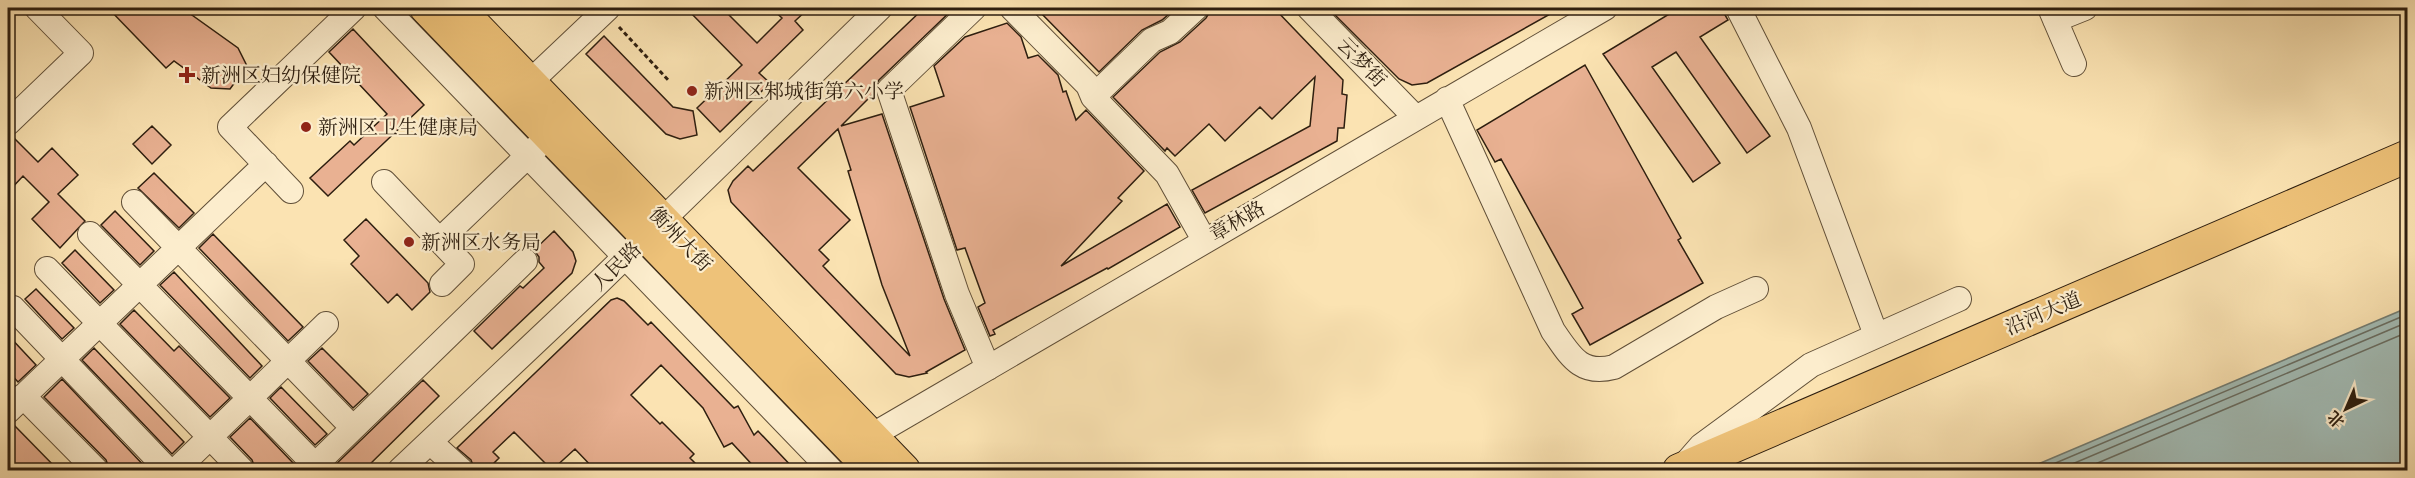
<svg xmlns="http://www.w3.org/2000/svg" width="2415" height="478" font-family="'Libre Caslon Text','Noto Serif SC',serif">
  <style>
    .water { fill: #a2bcb6; stroke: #737d73; stroke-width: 1.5 }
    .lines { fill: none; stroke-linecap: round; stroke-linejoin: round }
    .shore { stroke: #686d62; stroke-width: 1.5 }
    .building { fill: #e9b192; stroke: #2d1e0f; stroke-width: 1.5; fill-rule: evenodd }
    .minor-casing { stroke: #604f38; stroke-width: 26 }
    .major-casing { stroke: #2d1e0f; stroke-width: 34 }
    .path { stroke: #2d1e0f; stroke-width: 3; stroke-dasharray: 4.5 3; stroke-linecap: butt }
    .minor { stroke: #fcedcd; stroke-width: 24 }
    .major { stroke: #eec279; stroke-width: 32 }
    .poi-dot { fill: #8f2418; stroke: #fcedcd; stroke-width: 2 }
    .labels { text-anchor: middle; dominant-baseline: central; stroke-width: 4.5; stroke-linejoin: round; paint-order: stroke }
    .street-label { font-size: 20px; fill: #2d1e0f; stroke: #fcedcd }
    .poi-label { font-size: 20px; fill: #2d1e0f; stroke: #fcedcd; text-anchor: start }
  </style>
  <rect width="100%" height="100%" fill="#fbe3b2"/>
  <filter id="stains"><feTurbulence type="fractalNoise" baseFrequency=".00333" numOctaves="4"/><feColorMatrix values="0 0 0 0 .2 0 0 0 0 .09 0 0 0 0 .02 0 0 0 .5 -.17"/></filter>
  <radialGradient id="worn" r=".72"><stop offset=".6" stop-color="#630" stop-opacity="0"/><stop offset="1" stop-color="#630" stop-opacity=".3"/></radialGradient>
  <path class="water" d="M2407 308V470H2024Z"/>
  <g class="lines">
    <path class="shore" d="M2039 470 2408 314
      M2058 470 2408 322
      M2081 470 2408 332"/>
  </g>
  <path class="building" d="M108 8H182L238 48 247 66 230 89 211 88 174 61 166 68Z
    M686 8H722L757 43 782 18 771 8H809L795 21 803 30 759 73 770 83 720 132 697 108 742 65Z
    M924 8H954L879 80 875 86V92L841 126 882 114 944 299 965 350 926 372 927 373 909 377 896 374 812 287 731 202 728 190 733 181 748 166 753 171ZM838 129 851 170 848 171 882 285 910 356 823 266 829 260 819 250 850 220 798 168Z
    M1036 8H1176L1162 20 1142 30 1099 72Z
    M1212 8H1274L1343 80 1342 94 1347 95 1344 128H1338L1337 141 1205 213 1192 190 1310 126 1315 77 1272 119 1260 107 1225 141 1209 124 1175 156 1167 148 1165 151 1113 97 1160 52 1180 42 1206 18Z
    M1328 8H1561L1427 83 1412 85 1399 79Z
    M1679 8H1721L1728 20 1700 37 1770 136 1747 153 1676 52 1652 67 1720 163 1693 182 1603 54Z
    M1007 23 1021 37 1028 58 1038 55 1058 75 1063 92 1066 91 1076 120 1086 110 1144 171 1118 198 1122 201 1061 266 1167 204 1180 227 1108 269 1107 268 993 330 995 334 990 336 978 307 985 303 965 248 957 250 910 107 944 96 934 66 965 37Z
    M353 29 424 105 328 196 310 178 350 141 354 145 387 114 329 52Z
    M604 36 673 107 693 111 697 135 680 139 666 134 586 54Z
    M1585 65 1681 238 1678 240 1703 283 1590 345 1572 314 1583 308 1501 159 1495 162 1477 130Z
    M152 126 171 145 152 164 133 144Z
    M12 136 38 162 52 148 78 175 58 194 85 221 60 248 32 219 49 202 23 176 8 192V137Z
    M154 173 194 213 179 228 138 188Z
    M115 211 154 251 140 265 101 225Z
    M366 219 428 283 430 292 412 310 397 294 388 303 351 264 359 256 344 240Z
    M554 231 573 252 576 261 572 273 492 349 474 331 520 286 523 288 544 268 539 262V257L534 250Z
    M213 234 303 327 288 341 199 248Z
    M75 250 114 290 100 303 62 263Z
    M174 272 262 366 250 378 160 285Z
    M36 289 74 328 62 339 25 299Z
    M617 298 624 301 648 325 651 322 734 408 738 406 754 435 758 431 796 471H758L732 443 724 447 703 408 661 365 631 395 660 424 662 422 694 454 690 458 703 471H596L575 449 552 470 514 432 493 452 499 458 486 471H475L471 460 457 448 611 300Z
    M134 310 174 351 179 346 230 398 210 417 120 324Z
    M8 335 36 365 18 382 8 371Z
    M94 348 184 442 172 454 82 360Z
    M322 348 368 394 353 408 308 361Z
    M62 379 149 471H110L106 460 44 397Z
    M423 380 439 396 363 471 331 469Z
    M281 387 327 434 315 445 270 398Z
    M250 418 296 466V471H256L252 460 230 437Z
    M13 424 59 471H21L8 456V425Z"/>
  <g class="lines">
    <g class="minor-casing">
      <path id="minor" d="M385 8 831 470
        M974 8 889 90 957 294 988 368
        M1012 8 1088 85 1093 97
        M1196 8 1170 32 1152 40 1093 97 1167 174 1204 240
        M1309 8 1415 117
        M1738 8 1799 128 1876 335
        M2050 8 2074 64
        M2055 20 2085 8
        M530 82 608 8
        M1447 99 1553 331C1570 355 1580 376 1614 367L1716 307 1756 289
        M8 123 81 53 37 8
        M384 182 462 264 442 284
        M291 191 230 127 354 8
        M134 202 353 428
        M90 234 315 465
        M440 240 540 144
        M47 269 242 470
        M13 308 168 470
        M23 396 96 470
        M8 411 266 164
        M871 436 1605 8
        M430 442 461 470
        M1687 462 1701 446 1811 365 1959 299
        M176 470 326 324
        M310 470 525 261
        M400 470 598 283 880 8"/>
    </g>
    <g class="major-casing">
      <path id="major" d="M426 8 872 470
        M458 8 904 470
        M1679 470 2408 156"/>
    </g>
    <path class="path" d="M619 27 669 81"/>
    <use href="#minor" class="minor"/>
    <use href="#major" class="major"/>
  </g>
  <g class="poi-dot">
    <path d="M184 66h6v6h6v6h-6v6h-6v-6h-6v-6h6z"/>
    <circle cx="692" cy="91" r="6"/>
    <circle cx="306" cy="127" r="6"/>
    <circle cx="409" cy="242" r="6"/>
  </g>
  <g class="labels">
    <g class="street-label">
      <text transform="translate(1362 62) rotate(46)">云梦街</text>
      <text transform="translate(1237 221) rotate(-30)">章林路</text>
      <text transform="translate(681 239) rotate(46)">衡州大街</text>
      <text transform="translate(616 266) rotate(-44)">人民路</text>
      <text transform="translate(2043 313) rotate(-23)">沿河大道</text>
    </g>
    <g class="poi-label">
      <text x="201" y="75">新洲区妇幼保健院</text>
      <text x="704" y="91">新洲区邾城街第六小学</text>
      <text x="318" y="127">新洲区卫生健康局</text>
      <text x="421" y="242">新洲区水务局</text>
    </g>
  </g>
  <rect width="2415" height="478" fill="none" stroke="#fbe3b2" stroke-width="30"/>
  <rect x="9" y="9" width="2397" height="460" fill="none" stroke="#2d1e0f" stroke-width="3"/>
  <rect x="15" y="15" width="2385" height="448" fill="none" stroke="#2d1e0f" stroke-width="1.5"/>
  <g transform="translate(2346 409) rotate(224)" stroke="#fcedcd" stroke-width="4.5" paint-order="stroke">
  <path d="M0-4.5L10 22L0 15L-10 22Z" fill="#2d1e0f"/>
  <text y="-9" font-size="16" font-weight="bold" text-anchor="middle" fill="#2d1e0f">北</text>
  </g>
  <rect width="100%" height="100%" filter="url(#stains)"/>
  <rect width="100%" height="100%" fill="url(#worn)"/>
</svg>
